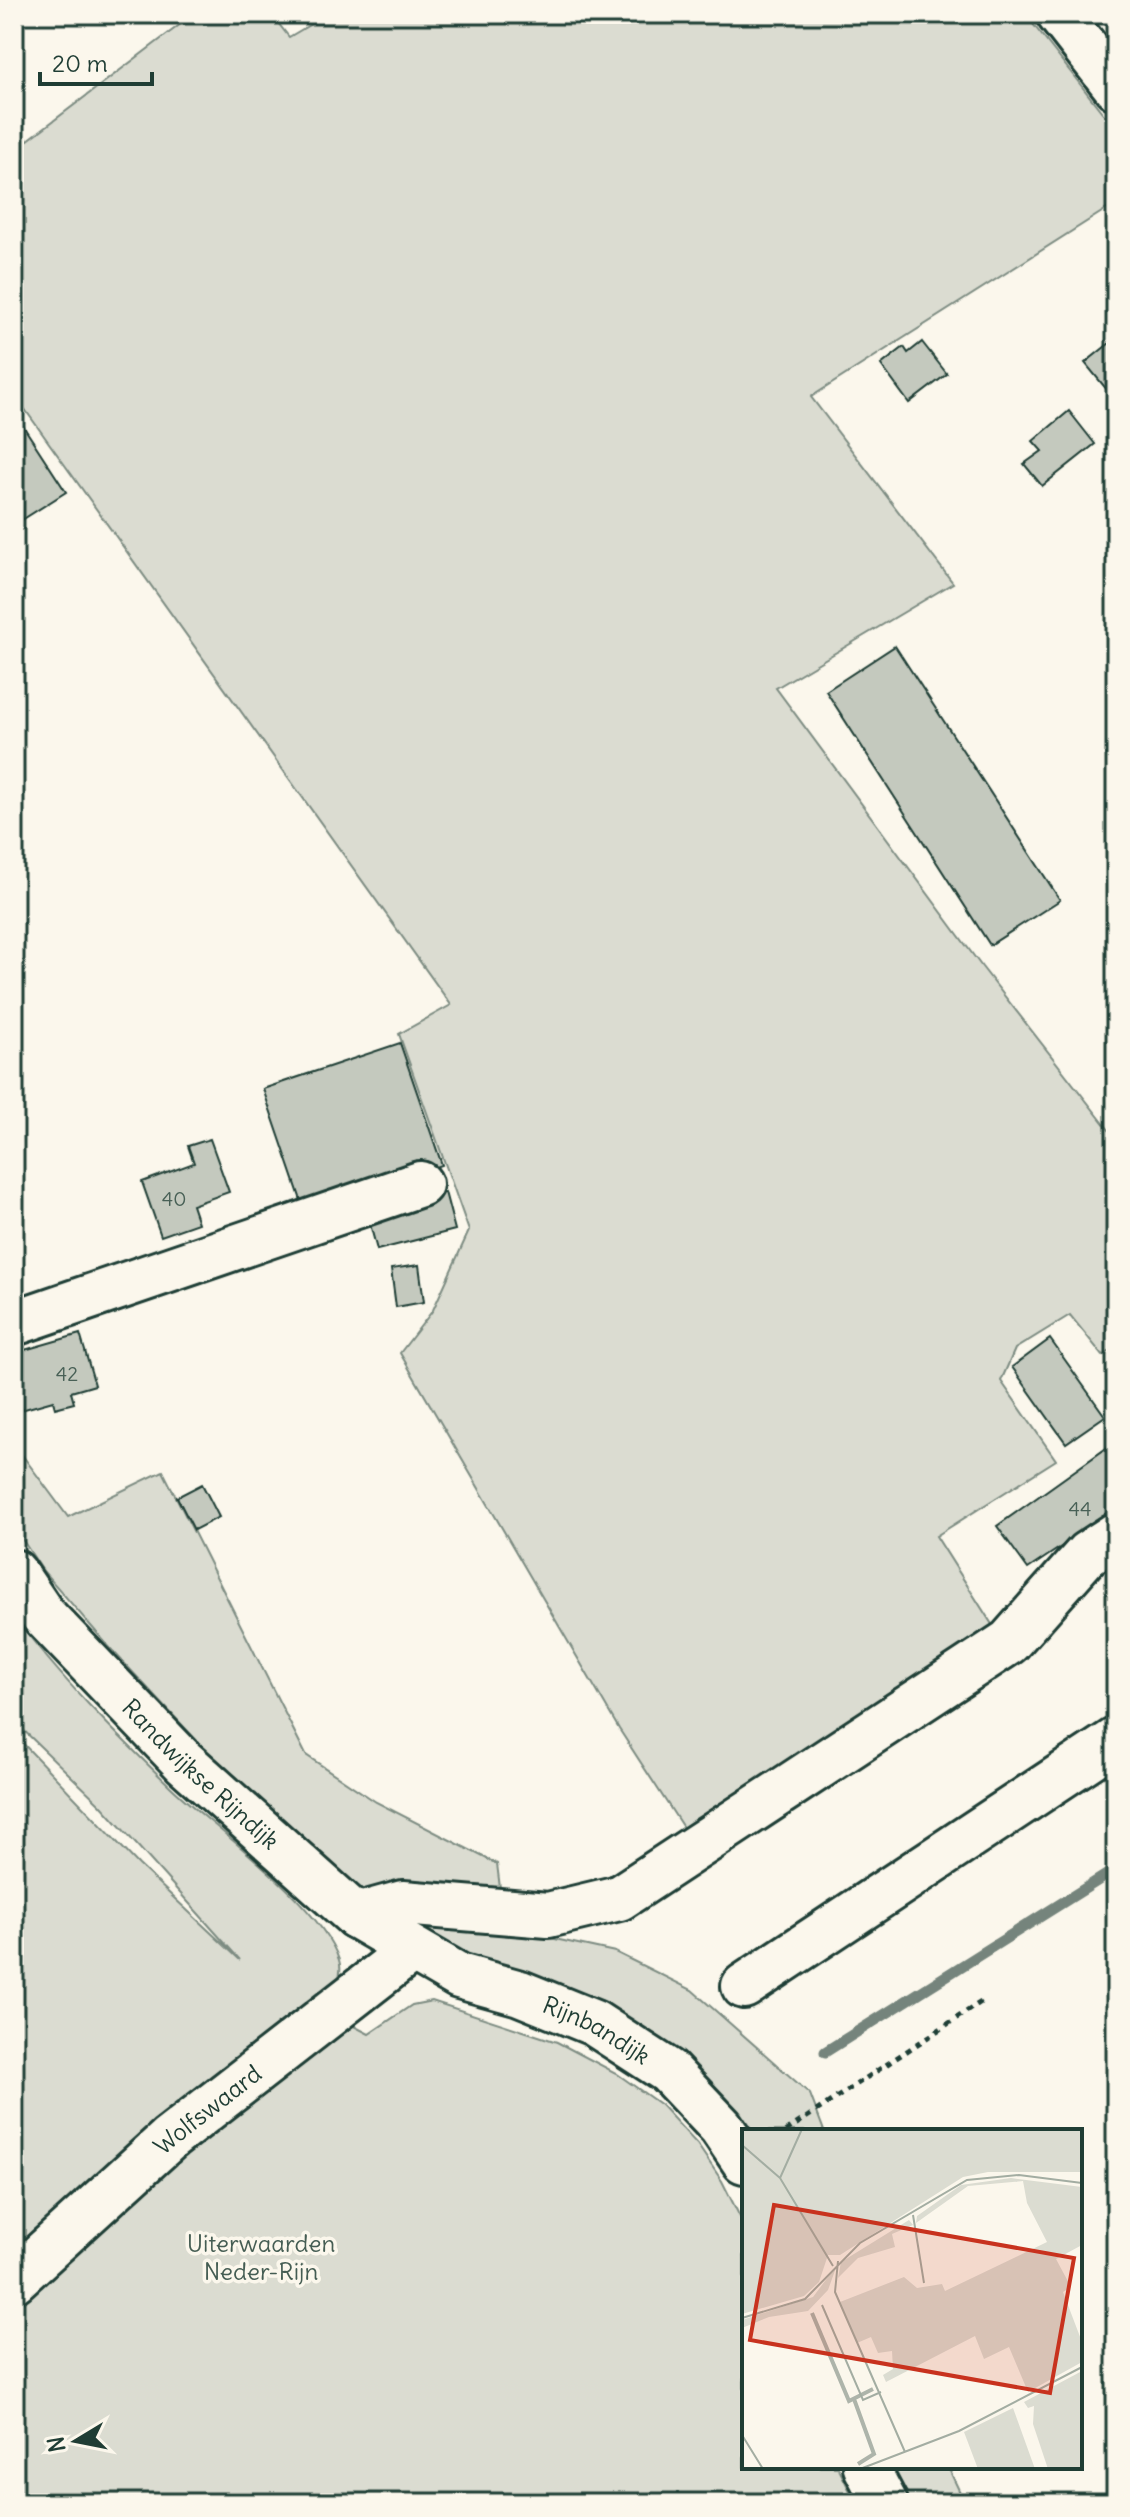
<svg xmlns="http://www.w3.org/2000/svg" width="1130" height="2517" font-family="Delius,sans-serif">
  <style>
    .green { fill: #dbdcd1; stroke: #7d8c82; stroke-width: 2 }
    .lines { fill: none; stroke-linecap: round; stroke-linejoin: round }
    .stream { stroke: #74847b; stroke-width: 11 }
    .building { fill: #c4c9be; stroke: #1f3d34; stroke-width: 2 }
    .minor-casing { stroke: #1f3d34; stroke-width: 50 }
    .path { stroke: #1f3d34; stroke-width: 5; stroke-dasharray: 6 6; stroke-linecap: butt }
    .minor { stroke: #fbf7ec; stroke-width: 44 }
    .labels { text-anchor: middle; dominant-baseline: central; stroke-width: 7; stroke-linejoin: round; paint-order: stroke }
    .number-label { font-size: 20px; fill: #486056 }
    .street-label { font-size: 24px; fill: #1f3d34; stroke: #fbf7ec }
    .park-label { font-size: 24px; fill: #455d53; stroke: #fbf7ec }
    .inset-river { fill: none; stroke: #adb4aa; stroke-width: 4 }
    .inset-road { fill: none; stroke: #a3ada2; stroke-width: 2 }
    .view { fill: #c8321e; fill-opacity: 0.15; stroke: #c8321e; stroke-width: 4 }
    .inset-edge { fill: none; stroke: #1f3d34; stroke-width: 4 }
  </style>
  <rect width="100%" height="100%" fill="#fbf7ec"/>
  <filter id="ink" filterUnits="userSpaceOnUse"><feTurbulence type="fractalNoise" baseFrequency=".0125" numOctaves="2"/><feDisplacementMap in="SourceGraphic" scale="16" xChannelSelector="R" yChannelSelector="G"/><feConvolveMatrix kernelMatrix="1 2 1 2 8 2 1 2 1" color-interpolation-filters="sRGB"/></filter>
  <g filter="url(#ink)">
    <path class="green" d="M194 14H271L289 37 328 14H1025L1116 130V203L811 397 953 583 776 688 982 967 1116 1139V1347L1103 1356 1070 1315 1015 1349 1001 1381 1056 1460 936 1536 1005 1645 693 1843 619 1729 400 1353 433 1310 469 1231 399 1034 451 1005 14 394V122L28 140Z
      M14 1444 68 1517 163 1471 306 1755 376 1802 497 1864 501 1896 363 1894 232 1778 111 1649 43 1571 14 1527Z
      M14 1616C59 1677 116 1734 171 1787 216 1830 320 1903 339 1960 345 1979 330 1994 319 2008L369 2034 412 2005 432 2001 557 2042 616 2073 661 2105 697 2144 722 2181 744 2225V2467H838L856 2503H14V1734L139 1865 240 1960 101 1805 14 1721Z
      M398 1921 504 1928 615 1952 692 1990 810 2094 824 2131H744L464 1957Z
      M889 2467H948L965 2503H905Z"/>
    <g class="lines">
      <path class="stream" d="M825 2052 1116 1869"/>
    </g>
    <path class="building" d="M1116 338V384L1108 391 1085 363Z
      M922 342 947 374 909 403 881 365 904 347 908 353Z
      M1069 411 1095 444 1042 486 1024 464 1042 451 1033 441Z
      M14 412 66 492 14 525Z
      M895 646 1060 900 990 945 826 691Z
      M400 1043 442 1165 305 1212 263 1089Z
      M210 1139 229 1192 192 1205 198 1223 161 1236 142 1182 194 1163 188 1146Z
      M445 1192 455 1230 377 1250 367 1213Z
      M419 1265 424 1302 396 1307 391 1269Z
      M80 1334 95 1385 71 1392 74 1403 55 1408 53 1401 14 1412V1353Z
      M1050 1339 1105 1416 1066 1443 1012 1367Z
      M1108 1447 1116 1458V1510L1028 1569 997 1526Z
      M202 1484 219 1517 194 1530 177 1497Z"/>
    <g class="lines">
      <g class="minor-casing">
        <g id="minor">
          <path d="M1059 14 1116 87"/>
          <path d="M14 1323 420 1184"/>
          <path id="s1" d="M14 1572 43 1615 184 1762 356 1916 459 1976 520 1993 594 2023 668 2071 721 2127 744 2161"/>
          <path d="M356 1916 403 1903 548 1915 619 1898 1009 1642 1087 1554 1116 1535"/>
          <path d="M744 1986 1116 1740"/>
          <path id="s2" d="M14 2280 169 2139 412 1950"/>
          <path d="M866 2467 885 2503"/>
        </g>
      </g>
      <path class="path" d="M786 2131 981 2002"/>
      <use href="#minor" class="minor"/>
    </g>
  </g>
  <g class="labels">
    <g class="number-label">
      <text x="174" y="1198">40</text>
      <text x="67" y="1373">42</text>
      <text x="1080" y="1508">44</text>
    </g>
    <g class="street-label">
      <text stroke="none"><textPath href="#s1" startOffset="276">Randwijkse Rijndijk</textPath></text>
      <text stroke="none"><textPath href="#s1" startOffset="754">Rijnbandijk</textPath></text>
      <text stroke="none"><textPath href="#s2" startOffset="258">Wolfswaard</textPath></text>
    </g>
    <g class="park-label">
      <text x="261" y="2243">Uiterwaarden<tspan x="261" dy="28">Neder-Rijn</tspan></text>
    </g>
  </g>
  <g transform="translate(742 2129)">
    <rect width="340" height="340" fill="#fbf7ec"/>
    <path d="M0 0H340V43H246L221 48 98 126H86L77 153 62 167 0 185ZM269 49 340 58V116L314 130 329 158 321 163 340 213V233L286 263 267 218 242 230 233 207 144 253 141 246 151 240 150 222 136 224 129 208 115 214 98 173 162 148 175 159 200 155 203 162 305 113 285 74 281 52 226 57 174 94 175 87 219 56ZM167 91 171 96 150 105 153 118 116 129 96 149 99 133ZM95 136 86 161 66 182 27 188 0 199V191L71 168ZM340 242V340H306L291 295 292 277 286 279 282 273ZM271 279 293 340H236L222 303Z" fill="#dbdcd1"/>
    <path class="inset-river" d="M70 184 107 272 131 260M112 270 132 325 116 335"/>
    <path class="inset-road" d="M60 0 38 49 91 137M0 16 38 49M171 86 182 154M96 132 93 163 163 323M80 176 121 271 139 263M0 189 63 170 118 114 225 51 277 46 340 54M0 306 21 340M118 340 217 302 340 238"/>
    <path class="view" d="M32 76 332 129 308 264 8 211Z"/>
    <rect width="340" height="340" class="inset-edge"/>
  </g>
  <rect width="1130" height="2517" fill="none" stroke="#fbf7ec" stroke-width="48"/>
  <rect x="24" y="24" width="1082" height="2469" fill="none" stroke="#1f3d34" stroke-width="3" filter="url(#ink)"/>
  <g transform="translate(76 2441) rotate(260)" stroke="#fbf7ec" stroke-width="6" paint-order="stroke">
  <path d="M0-6L14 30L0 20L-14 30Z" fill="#1f3d34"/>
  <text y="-12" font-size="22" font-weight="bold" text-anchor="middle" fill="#1f3d34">N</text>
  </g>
  <path d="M40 72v12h112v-12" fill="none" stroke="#1f3d34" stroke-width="4"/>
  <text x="52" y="72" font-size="24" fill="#1f3d34" stroke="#fbf7ec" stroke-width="6" paint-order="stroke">20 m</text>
</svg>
